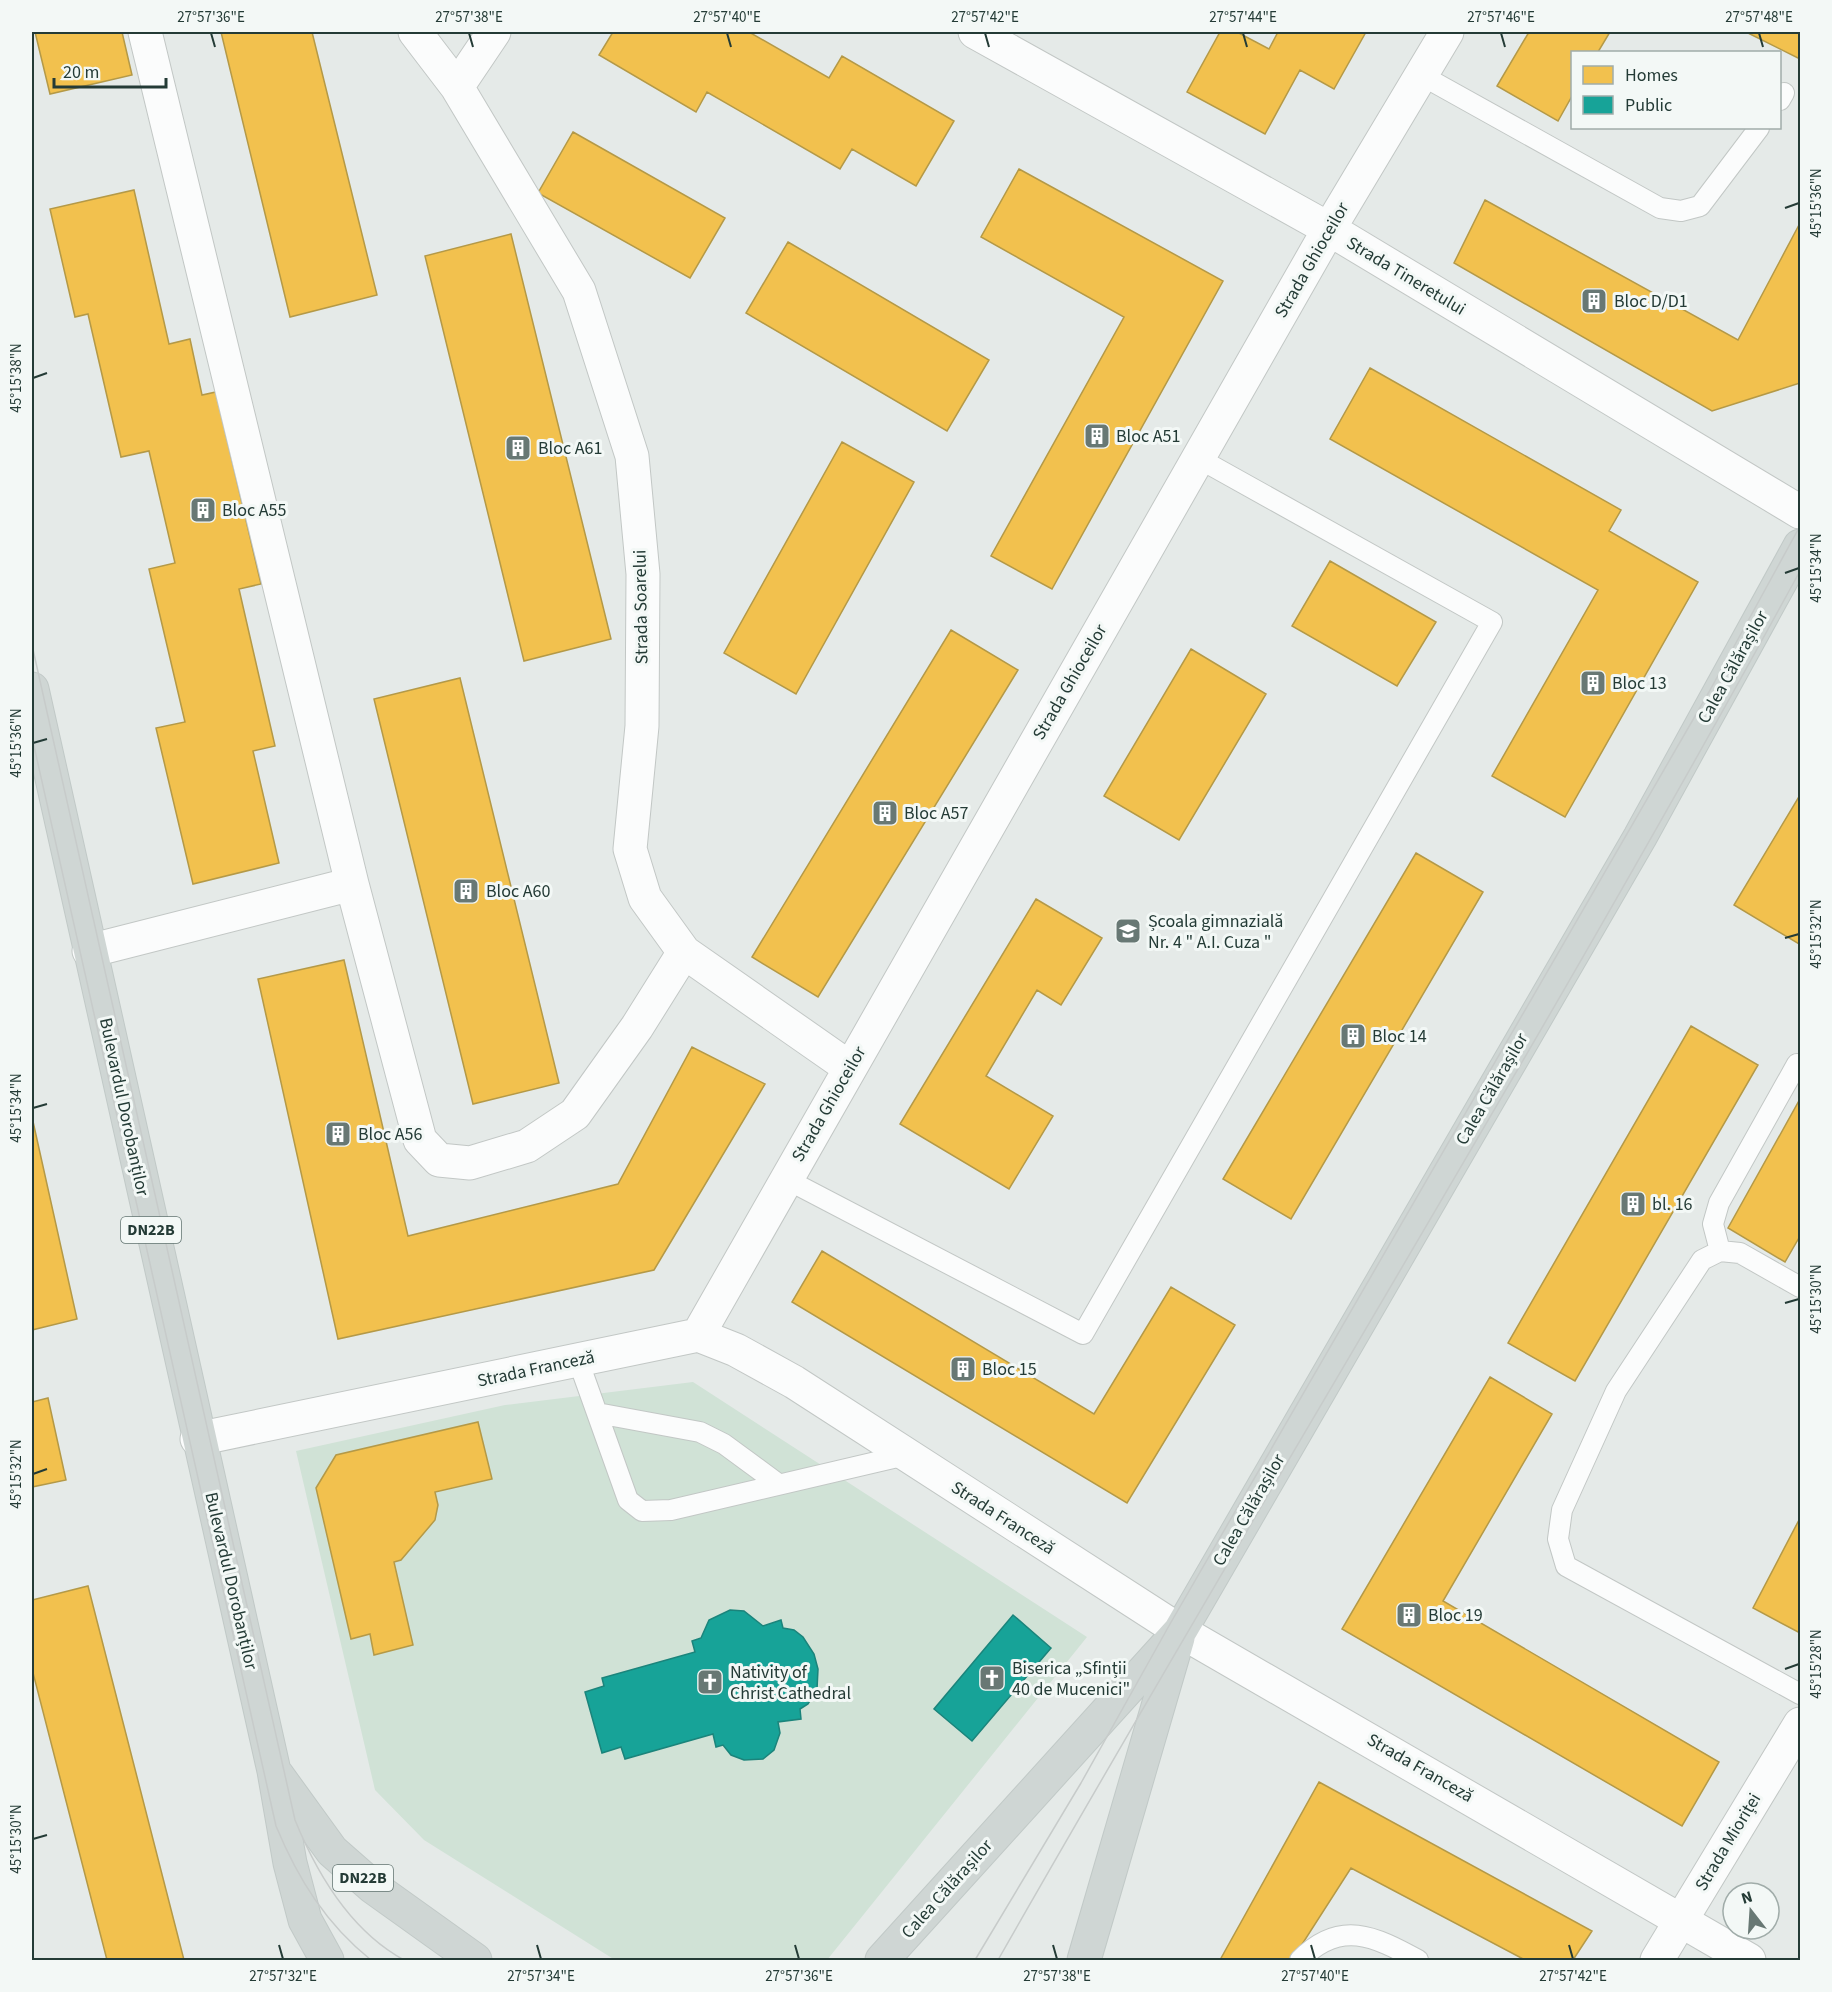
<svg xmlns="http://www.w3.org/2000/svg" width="1832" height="1992" font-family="'Source Sans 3',sans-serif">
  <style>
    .green { fill: #d0e2d6; fill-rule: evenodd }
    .homes { fill: #f2c14e; stroke: #b49947; stroke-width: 1.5 }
    .public { fill: #17a398; stroke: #1b847b; stroke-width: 1.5 }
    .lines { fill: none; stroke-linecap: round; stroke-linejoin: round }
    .lane-casing { stroke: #c2c7c5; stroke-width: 22 }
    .street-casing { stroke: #c2c7c5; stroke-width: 35 }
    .primary-casing { stroke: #c1c9c7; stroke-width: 35 }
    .lane { stroke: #fbfcfc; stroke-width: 20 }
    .street { stroke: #fbfcfc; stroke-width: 33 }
    .primary { stroke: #cfd6d4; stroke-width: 33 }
    .tram { stroke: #c7cbca; stroke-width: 1.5 }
    .ticks { fill: none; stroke: #243b36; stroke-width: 2 }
    .labels { text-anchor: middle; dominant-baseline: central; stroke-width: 6; stroke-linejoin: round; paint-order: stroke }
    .shield { fill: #f3f8f6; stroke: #627470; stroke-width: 1.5 }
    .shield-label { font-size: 16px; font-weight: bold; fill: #243b36 }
    .street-label { font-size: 18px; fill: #243b36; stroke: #f3f8f6 }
    .poi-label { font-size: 18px; fill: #243b36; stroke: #f3f8f6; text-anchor: start }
    .neatline { fill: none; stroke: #243b36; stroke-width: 2 }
    .ticks-label { font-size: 15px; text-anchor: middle; fill: #243b36 }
  </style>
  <rect width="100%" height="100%" fill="#e5eae8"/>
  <path class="green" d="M693 1382 1087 1637 827 1960H615L424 1840 375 1790 296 1451 505 1405ZM478 1422 491 1479 435 1492V1520L401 1560 394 1562 413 1645 375 1655 370 1634 351 1638 316 1489 336 1455ZM730 1610 745 1611 763 1626 781 1621 783 1628C820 1634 829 1688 800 1709L801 1719 778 1722C785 1760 745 1773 723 1745L716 1747 713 1734 625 1759 621 1747 602 1753 585 1692 604 1686 602 1678 695 1652 692 1641 701 1638 709 1620Z"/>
  <path class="homes" d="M35 32H122L132 75 50 94Z
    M221 32H312L377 295 290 317Z
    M613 32H749L829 78 842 56 954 121 916 186 852 149 840 169 707 92 696 112 599 55Z
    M1220 32H1237L1269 49 1278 32H1366L1334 89 1300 70 1265 134 1187 92Z
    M1529 32H1610L1598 52H1572V96L1558 121 1497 86Z
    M1746 32H1800V59Z
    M573 132 725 218 690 278 538 193Z
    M1019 169 1223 281 1052 589 991 556 1124 317 981 237Z
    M134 190 169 344 190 339 202 395 216 392 261 584 239 589 275 746 253 751 279 863 193 884 156 728 185 722 149 569 175 563 149 451 121 457 88 314 75 317 50 209Z
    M1485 200 1738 340 1800 223V383L1712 411 1454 263Z
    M511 234 611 639 524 661 425 256Z
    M788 242 989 360 947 431 746 313Z
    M1370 368 1621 510 1609 531 1698 582 1565 817 1492 776 1598 590 1330 439Z
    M842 442 914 482 796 694 724 653Z
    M1330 561 1436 622 1397 686 1292 626Z
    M951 630 1018 670 818 997 752 957Z
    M1191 649 1266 694 1179 840 1104 796Z
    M460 678 559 1083 473 1104 374 699Z
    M1800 795V941L1799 944 1734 905Z
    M1416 853 1483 892 1291 1219 1223 1179Z
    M1036 899 1102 938 1061 1005 1037 990 986 1076 1053 1116 1009 1189 900 1124Z
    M344 960 408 1236 618 1184 692 1047 765 1084 654 1270 338 1339 258 979Z
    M1691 1026 1758 1065 1575 1381 1508 1343Z
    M1800 1099V1236L1785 1262 1728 1228Z
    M32 1117 77 1319 32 1330Z
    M822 1251 1094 1414 1171 1287 1235 1325 1127 1503 792 1302Z
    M1490 1377 1552 1414 1443 1601 1719 1762 1682 1826 1342 1629Z
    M48 1398 66 1480 32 1487V1402Z
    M478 1422 492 1479 435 1492 438 1505 435 1520 401 1560 394 1562 413 1645 374 1655 370 1634 351 1639 316 1488 336 1455Z
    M1800 1518V1633L1753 1608Z
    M88 1586 184 1960H107L32 1669V1600Z
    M1319 1782 1592 1931 1573 1960H1525L1351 1868 1292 1960H1220Z"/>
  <path class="public" d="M730 1610 744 1611 763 1626 781 1620 783 1628 794 1630 803 1637 814 1654 818 1669 817 1689 808 1704 800 1709 801 1719 778 1722 780 1733 774 1750 763 1759 744 1760 731 1755 723 1745 716 1747 713 1734 625 1759 621 1747 602 1753 585 1692 604 1686 602 1678 695 1652 692 1641 701 1638 709 1620Z
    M1013 1615 1051 1648 972 1741 934 1709Z"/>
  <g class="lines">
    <g class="lane-casing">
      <path id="lane" d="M1421 75 1660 208 1681 211 1700 206 1759 128
        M1780 100 1784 93
        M786 1179 1083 1334 1492 622 1198 458
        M1720 1251 1713 1224 1719 1203 1797 1064
        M1800 1287 1740 1253 1720 1251 1702 1260 1616 1391 1562 1510 1558 1539 1566 1566 1800 1694
        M578 1360 628 1500 642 1511 671 1510 906 1455
        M597 1413 700 1432 724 1444 777 1483
        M1300 1960C1340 1919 1374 1936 1418 1960"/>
    </g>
    <g class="street-casing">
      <path id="street" d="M145 32 352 884 420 1140 439 1160 470 1163 527 1146 575 1114 637 1027 684 952
        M415 32 457 87 579 291 632 456 643 574 642 726 630 849 645 898 684 952 850 1068
        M975 32 1329 229 1800 512
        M457 87 494 32
        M89 951 352 884
        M698 1335 1329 229 1447 32
        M197 1439 698 1335 736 1350 794 1382 1180 1631 1749 1960
        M1657 1960 1800 1724"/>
    </g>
    <g class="primary-casing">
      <path id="primary" d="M32 689 274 1771 290 1863 305 1920 327 1960
        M277 1775 332 1851 373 1887 475 1960
        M882 1960 1180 1631 1640 837 1800 546
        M1084 1960 1178 1638"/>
    </g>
    <use href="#lane" class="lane"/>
    <use href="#street" class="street"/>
    <use href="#primary" class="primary"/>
    <path class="tram" d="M32 645 295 1820C317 1874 351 1931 404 1960
      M32 737 276 1826C298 1879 326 1924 371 1960
      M975 1960 1081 1783 1170 1624 1709 692 1800 526
      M998 1960C1262 1496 1544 1040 1800 571"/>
  </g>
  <path class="ticks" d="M211 33 215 47M469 33 473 47M727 33 731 47M985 33 989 47M1243 33 1247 47M1501 33 1505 47M1759 33 1763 47M1785 208 1799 203M33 378 47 373M1785 573 1799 568M33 743 47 739M1785 938 1799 934M33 1108 47 1104M1785 1303 1799 1299M33 1474 47 1469M1785 1669 1799 1664M33 1839 47 1835M279 1945 283 1959M537 1945 541 1959M795 1945 799 1959M1053 1945 1057 1959M1311 1945 1315 1959M1569 1945 1573 1959"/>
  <defs>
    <g id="building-square" transform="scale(1.35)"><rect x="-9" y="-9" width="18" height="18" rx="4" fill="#687874" stroke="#f3f8f6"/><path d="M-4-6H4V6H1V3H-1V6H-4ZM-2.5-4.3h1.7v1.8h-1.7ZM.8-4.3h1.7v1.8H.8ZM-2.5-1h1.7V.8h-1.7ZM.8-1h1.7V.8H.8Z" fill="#fff"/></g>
    <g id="school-square" transform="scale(1.35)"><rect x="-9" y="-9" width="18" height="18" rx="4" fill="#687874" stroke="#f3f8f6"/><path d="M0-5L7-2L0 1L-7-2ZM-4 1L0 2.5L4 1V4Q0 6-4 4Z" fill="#fff"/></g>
    <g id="church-square" transform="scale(1.35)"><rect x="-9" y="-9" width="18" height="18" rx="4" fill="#687874" stroke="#f3f8f6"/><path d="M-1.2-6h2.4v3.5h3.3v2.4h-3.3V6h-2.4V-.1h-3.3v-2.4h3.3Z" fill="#fff"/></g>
  </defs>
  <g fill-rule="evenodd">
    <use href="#building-square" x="1594" y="301"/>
    <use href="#building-square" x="1097" y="436"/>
    <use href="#building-square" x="518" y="448"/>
    <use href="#building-square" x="203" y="510"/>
    <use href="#building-square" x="1593" y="683"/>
    <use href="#building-square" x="885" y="813"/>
    <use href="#building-square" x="466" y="891"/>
    <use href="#school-square" x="1128" y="931"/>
    <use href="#building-square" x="1353" y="1036"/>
    <use href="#building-square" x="338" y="1134"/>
    <use href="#building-square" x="1633" y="1204"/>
    <use href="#building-square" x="963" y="1369"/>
    <use href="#building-square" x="1409" y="1615"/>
    <use href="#church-square" x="992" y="1678"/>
    <use href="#church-square" x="710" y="1682"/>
  </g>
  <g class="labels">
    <g class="shield">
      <rect x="121" y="1217" width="60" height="26" rx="4.5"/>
      <rect x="333" y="1865" width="60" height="26" rx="4.5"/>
    </g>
    <g class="shield-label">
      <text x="151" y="1230">DN22B</text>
      <text x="363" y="1878">DN22B</text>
    </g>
    <g class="street-label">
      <text transform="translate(1312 260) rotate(-60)">Strada Ghioceilor</text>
      <text transform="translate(1406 276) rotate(31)">Strada Tineretului</text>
      <text transform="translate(641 607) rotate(-91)">Strada Soarelui</text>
      <text transform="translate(1733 667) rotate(-61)">Calea Călărașilor</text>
      <text transform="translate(1070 682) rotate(-60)">Strada Ghioceilor</text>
      <text transform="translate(1492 1089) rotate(-60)">Calea Călărașilor</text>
      <text transform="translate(829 1104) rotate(-60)">Strada Ghioceilor</text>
      <text transform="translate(124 1107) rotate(78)">Bulevardul Dorobanților</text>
      <text transform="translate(536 1369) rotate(-12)">Strada Franceză</text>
      <text transform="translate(1249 1510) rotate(-60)">Calea Călărașilor</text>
      <text transform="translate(1003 1518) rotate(33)">Strada Franceză</text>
      <text transform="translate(231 1581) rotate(77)">Bulevardul Dorobanților</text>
      <text transform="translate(1420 1768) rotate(30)">Strada Franceză</text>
      <text transform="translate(1728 1842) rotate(-59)">Strada Mioriței</text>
      <text transform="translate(947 1889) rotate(-48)">Calea Călărașilor</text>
    </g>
    <g class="poi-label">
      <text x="1614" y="301">Bloc D/D1</text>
      <text x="1116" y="436">Bloc A51</text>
      <text x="538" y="448">Bloc A61</text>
      <text x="222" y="510">Bloc A55</text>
      <text x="1612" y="683">Bloc 13</text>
      <text x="904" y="813">Bloc A57</text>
      <text x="486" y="891">Bloc A60</text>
      <text x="1148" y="921">Școala gimnazială<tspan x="1148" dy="21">Nr. 4 " A.I. Cuza "</tspan></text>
      <text x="1372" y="1036">Bloc 14</text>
      <text x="358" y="1134">Bloc A56</text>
      <text x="1652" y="1204">bl. 16</text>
      <text x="982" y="1369">Bloc 15</text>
      <text x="1428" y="1615">Bloc 19</text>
      <text x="1012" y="1668">Biserica „Sfinții<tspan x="1012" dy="21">40 de Mucenici"</tspan></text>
      <text x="730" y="1672">Nativity of<tspan x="730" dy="21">Christ Cathedral</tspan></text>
    </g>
  </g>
  <rect width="1832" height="1992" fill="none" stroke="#f3f8f6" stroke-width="66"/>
  <rect x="1571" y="51" width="210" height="78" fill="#f3f8f6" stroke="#a0aca9" stroke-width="1.5"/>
  <rect x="1583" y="66" width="30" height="18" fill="#f2c14e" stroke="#a0aca9" stroke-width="1.5"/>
  <text x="1625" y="81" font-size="18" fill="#243b36">Homes</text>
  <rect x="1583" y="96" width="30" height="18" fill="#17a398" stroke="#a0aca9" stroke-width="1.5"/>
  <text x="1625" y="111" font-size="18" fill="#243b36">Public</text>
  <g transform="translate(1751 1911) rotate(343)"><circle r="28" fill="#f3f8f6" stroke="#a0aca9" stroke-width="1.5"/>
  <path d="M0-4.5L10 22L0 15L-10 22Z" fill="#687874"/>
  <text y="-9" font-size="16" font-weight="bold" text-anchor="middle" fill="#243b36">N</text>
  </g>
  <path d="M54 78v9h112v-9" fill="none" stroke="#243b36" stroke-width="3"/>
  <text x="63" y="78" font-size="18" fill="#243b36" stroke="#f3f8f6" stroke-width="4.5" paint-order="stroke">20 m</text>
  <rect x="33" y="33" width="1766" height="1926" class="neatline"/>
  <g class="ticks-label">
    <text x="211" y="22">27°57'36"E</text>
    <text x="469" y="22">27°57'38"E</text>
    <text x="727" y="22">27°57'40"E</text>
    <text x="985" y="22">27°57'42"E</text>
    <text x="1243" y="22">27°57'44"E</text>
    <text x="1501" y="22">27°57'46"E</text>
    <text x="1759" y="22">27°57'48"E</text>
    <text transform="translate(1816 203) rotate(-90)" y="5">45°15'36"N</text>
    <text transform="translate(16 378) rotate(-90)" y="5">45°15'38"N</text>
    <text transform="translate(1816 568) rotate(-90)" y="5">45°15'34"N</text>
    <text transform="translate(16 743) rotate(-90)" y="5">45°15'36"N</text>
    <text transform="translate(1816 934) rotate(-90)" y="5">45°15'32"N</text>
    <text transform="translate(16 1108) rotate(-90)" y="5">45°15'34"N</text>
    <text transform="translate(1816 1299) rotate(-90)" y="5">45°15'30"N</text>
    <text transform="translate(16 1474) rotate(-90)" y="5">45°15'32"N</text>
    <text transform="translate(1816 1664) rotate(-90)" y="5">45°15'28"N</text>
    <text transform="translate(16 1839) rotate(-90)" y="5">45°15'30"N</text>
    <text x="283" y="1981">27°57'32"E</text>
    <text x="541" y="1981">27°57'34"E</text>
    <text x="799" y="1981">27°57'36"E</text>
    <text x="1057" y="1981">27°57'38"E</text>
    <text x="1315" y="1981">27°57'40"E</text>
    <text x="1573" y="1981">27°57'42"E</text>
  </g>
</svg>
